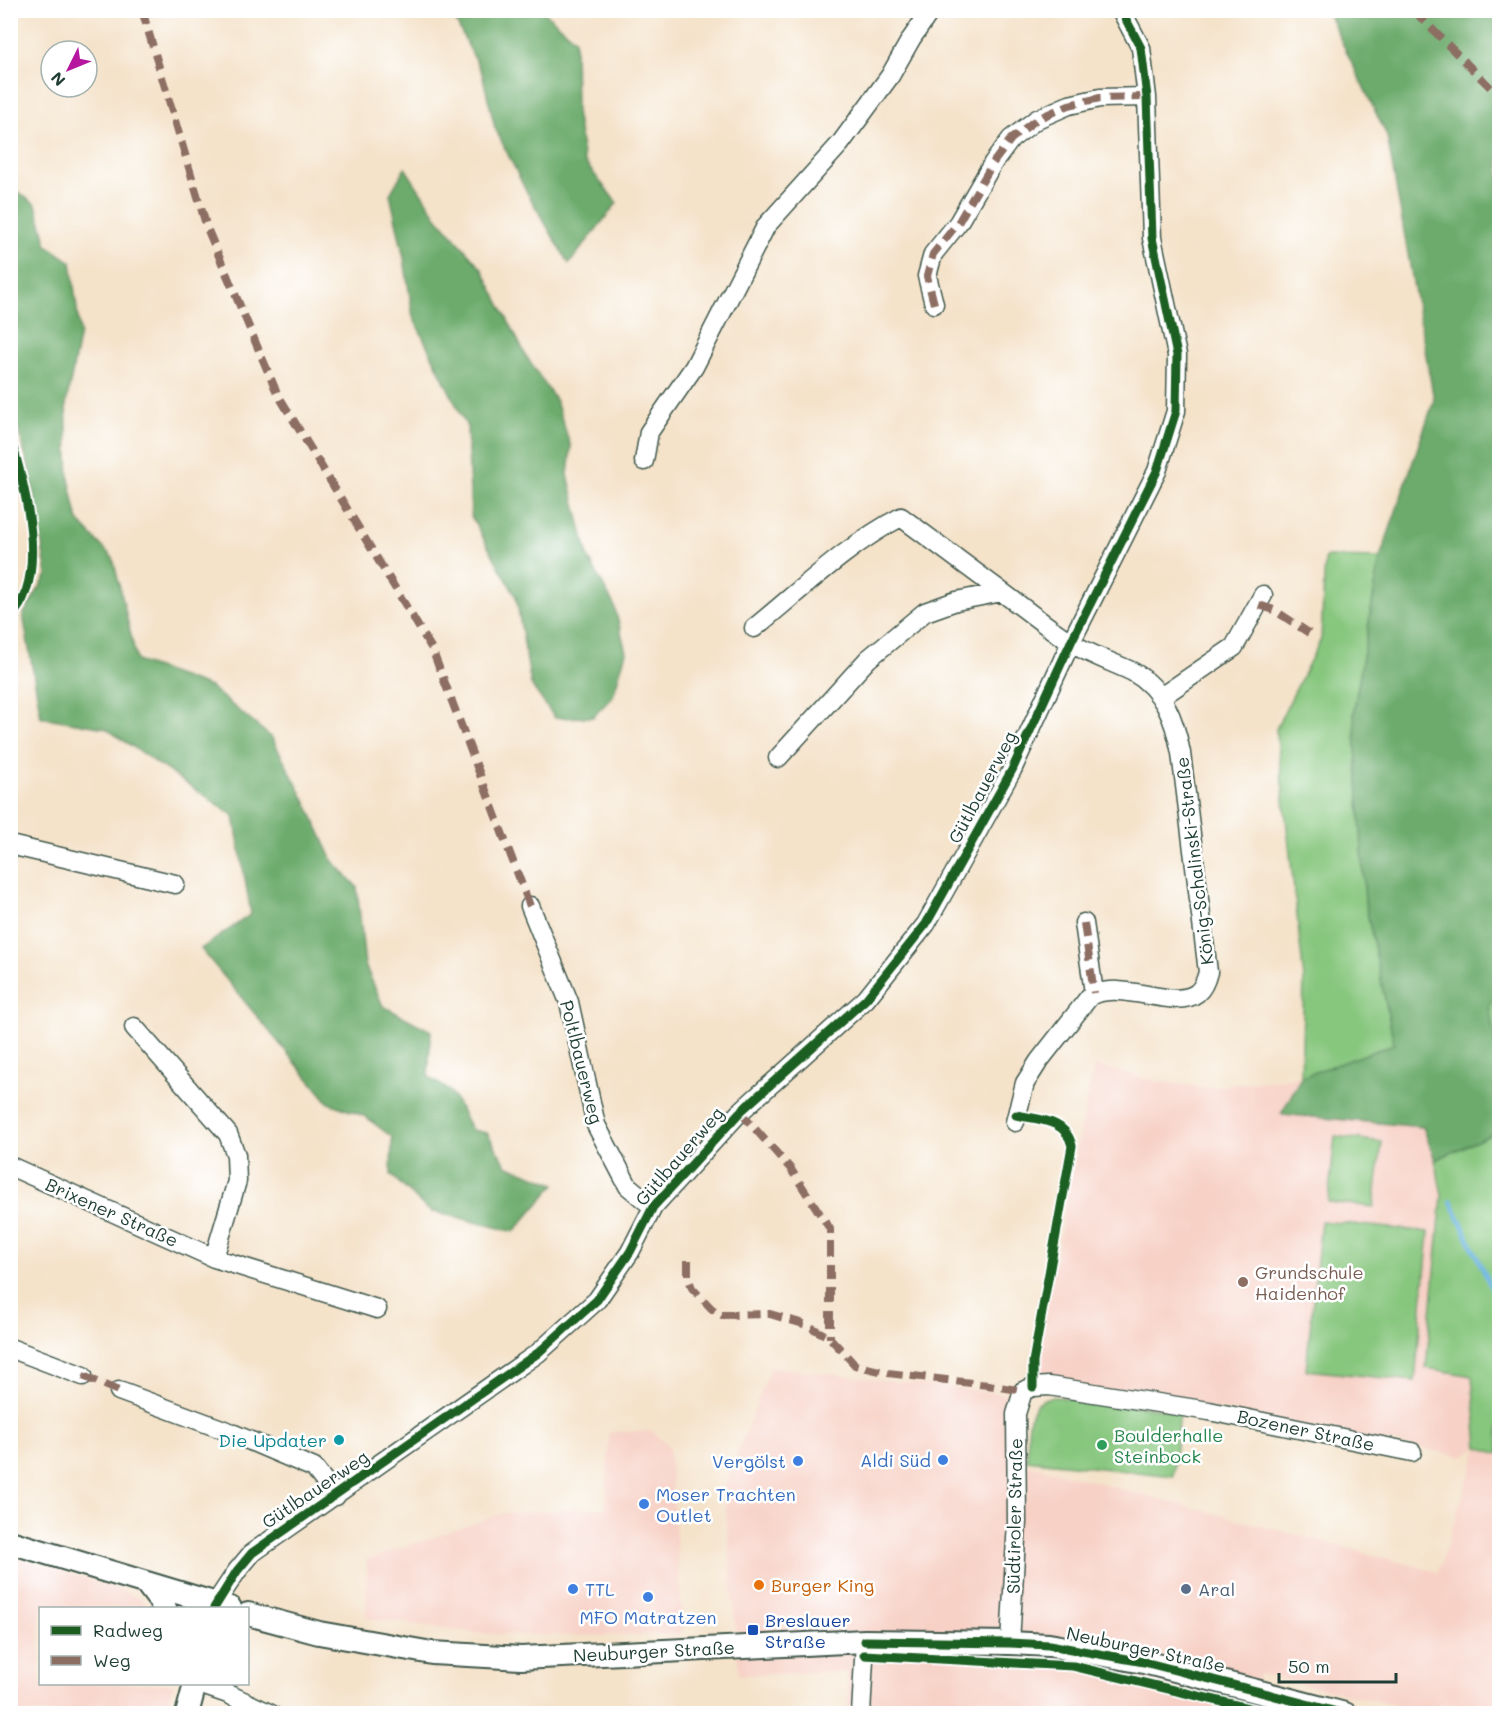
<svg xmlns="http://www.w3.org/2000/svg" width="1510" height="1724" font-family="Mali,sans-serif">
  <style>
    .built { fill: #f7d1c6 }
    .green { fill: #86c67d; stroke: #528258; stroke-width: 1.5 }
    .forest { fill: #6cab6c; stroke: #467450; stroke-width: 1.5 }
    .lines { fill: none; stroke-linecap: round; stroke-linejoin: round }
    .stream { stroke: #6ab4e2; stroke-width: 4.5 }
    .minor-casing { stroke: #3f564a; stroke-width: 21 }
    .tertiary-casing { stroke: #3f564a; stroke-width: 26 }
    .minor { stroke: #fff; stroke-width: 18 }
    .tertiary { stroke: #fff; stroke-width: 22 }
    .quiet { stroke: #8d6e63; stroke-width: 8; stroke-dasharray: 15 8; stroke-linecap: butt }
    .cycleway-casing { stroke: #fff; stroke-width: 13 }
    .cycleway { stroke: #1b5e20; stroke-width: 9 }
    .education-dot { fill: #8d6e63; stroke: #fff; stroke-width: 2 }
    .culture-dot { fill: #0f9aa8; stroke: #fff; stroke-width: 2 }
    .leisure-dot { fill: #2e9e5b; stroke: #fff; stroke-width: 2 }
    .shop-dot { fill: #3f7fe0; stroke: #fff; stroke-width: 2 }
    .food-dot { fill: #e8710a; stroke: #fff; stroke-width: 2 }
    .service-dot { fill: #5c6f8a; stroke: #fff; stroke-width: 2 }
    .transit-dot { fill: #1a4fb4; stroke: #fff; stroke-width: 2 }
    .labels { text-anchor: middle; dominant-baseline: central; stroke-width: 5; stroke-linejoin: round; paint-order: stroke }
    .street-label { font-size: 18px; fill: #1f3d34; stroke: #fff }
    .education-label { font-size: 18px; fill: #785e54; stroke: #fff; text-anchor: start }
    .leisure-label { font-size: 18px; fill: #27864d; stroke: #fff; text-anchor: start }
    .culture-label { font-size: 18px; fill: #0d838f; stroke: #fff; text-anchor: end }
    .shop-label { font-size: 18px; fill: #366cbe; stroke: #fff; text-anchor: end }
    .food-label { font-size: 18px; fill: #c56008; stroke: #fff; text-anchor: start }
    .service-label { font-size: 18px; fill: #4e5e75; stroke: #fff; text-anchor: start }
    .transit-label { font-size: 18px; fill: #164399; stroke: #fff; text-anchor: start }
  </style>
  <rect width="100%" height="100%" fill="#fff"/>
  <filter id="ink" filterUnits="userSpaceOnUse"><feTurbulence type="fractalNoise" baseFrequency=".0167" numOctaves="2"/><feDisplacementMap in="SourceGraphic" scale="12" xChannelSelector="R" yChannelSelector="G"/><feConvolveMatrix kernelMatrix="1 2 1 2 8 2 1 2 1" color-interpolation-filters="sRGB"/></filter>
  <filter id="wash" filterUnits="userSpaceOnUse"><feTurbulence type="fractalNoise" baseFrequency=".008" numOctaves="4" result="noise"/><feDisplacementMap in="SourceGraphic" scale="24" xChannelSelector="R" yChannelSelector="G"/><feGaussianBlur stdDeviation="1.35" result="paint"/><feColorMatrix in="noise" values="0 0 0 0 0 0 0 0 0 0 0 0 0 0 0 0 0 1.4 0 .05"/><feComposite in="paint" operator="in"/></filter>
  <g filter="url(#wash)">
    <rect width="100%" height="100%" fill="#f4e2c9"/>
    <path class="built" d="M1094 1065 1146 1079 1203 1088 1301 1077 1281 1114 1423 1127 1435 1160 1442 1195 1426 1368 1472 1376 1478 1447 1499 1454V1713H1429L1259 1674 1247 1713H848L847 1671 739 1675 724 1488 771 1367 1007 1394 1010 1460 1438 1572 1478 1448 1461 1456 1230 1411 1033 1382 1068 1191Z
      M652 1431 669 1447 683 1628 681 1634 591 1636 484 1634 366 1618 367 1560 504 1513 606 1508 609 1432Z
      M10 1555 111 1586 140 1599 152 1608H40V1684H174L167 1713H11Z"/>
    <path class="green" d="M1325 557 1380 558 1354 710 1365 902 1395 1044 1301 1077 1304 979 1276 729 1321 639Z
      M1499 993V1066L1489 1005Z
      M1499 1131V1454L1478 1447 1472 1376 1426 1368 1442 1195 1435 1160Z
      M1335 1136 1382 1142 1374 1207 1328 1202Z
      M1321 1221 1429 1232 1415 1381 1306 1370Z
      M1057 1397 1180 1411 1173 1476 1027 1460C1029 1436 1022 1396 1057 1397Z"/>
    <path class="forest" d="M453 10 543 11 575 39 576 111 584 161 617 203 569 264 525 189 495 128 482 73 452 14Z
      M1327 11H1499L1500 993 1489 1005 1499 1066V1131L1435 1160 1423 1127 1281 1114 1301 1077 1394 1044 1365 902 1354 710 1380 558 1434 400 1387 136Z
      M405 168 437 217 482 269 526 356 556 401 571 447 568 475 588 557 614 605 626 652 613 696 593 717 555 718 531 685 516 597 471 516 467 427 413 317 404 258 390 194Z
      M11 187 36 205 47 245 71 262 80 333 66 404 69 479 78 521 113 558 137 661 210 687 272 738 308 806 333 861 357 887 365 965 383 1006 431 1031 428 1076 451 1092 472 1130 487 1133 506 1165 555 1184 514 1232 428 1210 391 1175 392 1137 364 1116 329 1103 201 949 251 914 234 816 105 728 41 717 23 615 47 575 30 472 11 405Z"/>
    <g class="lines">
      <path class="stream" d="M1451 1201 1500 1306"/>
    </g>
  </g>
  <g filter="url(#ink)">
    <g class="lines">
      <g class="minor-casing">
        <path id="minor" d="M934 304 927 276 933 254 958 223 993 163 1011 139 1037 119 1069 105 1100 98 1147 97
          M644 461 649 432 694 367 766 226 840 144 890 76 911 39 931 10
          M754 628C801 590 847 545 901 517L1002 592
          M1161 697 1234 647 1263 595
          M778 758 868 659 925 612 956 601 1002 592C1025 609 1047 627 1070 642 1090 655 1112 662 1133 672 1164 689 1175 721 1181 753L1208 972C1206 980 1203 988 1197 993 1173 1011 1124 979 1090 996L1039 1061 1025 1083 1015 1122
          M10 845 175 884
          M530 906 569 1002 596 1125 628 1186 653 1207
          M1084 923 1094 993
          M134 1027 228 1134 236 1155 237 1181 214 1258
          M10 1166 214 1258 377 1309
          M10 1348 83 1376
          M119 1391 227 1431 314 1468 336 1496
          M215 1604 237 1571 252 1553 538 1353 597 1300 630 1252 653 1207 740 1112 866 999 926 924 1012 770 1071 642 1157 471 1176 411 1177 355 1152 238 1147 97 1141 48 1121 10
          M1010 1643 1017 1522 1016 1414 1023 1391 1033 1387 1049 1386 1209 1411 1412 1452
          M199 1684 228 1694 271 1714
          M861 1714 865 1641"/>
      </g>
      <g class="tertiary-casing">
        <path id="tertiary" d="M10 1542 230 1608
          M147 1584 165 1608
          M248 1614 319 1633 432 1653 521 1658 865 1641 1010 1643 1049 1645 1144 1662 1345 1714
          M187 1714 195 1684"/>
      </g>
      <use href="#minor" class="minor"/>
      <use href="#tertiary" class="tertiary"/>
      <path class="quiet" d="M142 10 207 228 277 393 432 649 530 906
        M1417 10 1420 17 1500 97
        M934 304 927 276 933 254 958 223 993 163 1011 139 1037 119 1069 105 1100 98 1147 97
        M1259 605 1274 610 1309 633
        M1084 923 1094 993
        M740 1112 790 1168 830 1229V1338
        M688 1260V1277L692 1288 712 1309 722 1315 770 1314 807 1325 830 1338 855 1365 888 1373 988 1385 1023 1391
        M83 1376 119 1391"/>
      <g class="cycleway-casing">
        <path id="cycleway" d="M10 438C25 484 50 580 10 617
          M1016 1115C1039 1120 1066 1119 1072 1146L1033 1362V1387
          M214 1608 237 1571 252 1553 538 1353 597 1300 630 1252 653 1207 740 1112 866 999 926 924 1012 770 1071 642 1157 471 1176 411 1177 355 1152 238 1147 97 1141 48 1121 10
          M865 1641 1010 1643 1049 1645 1144 1662 1345 1714
          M864 1655 1073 1666 1273 1714"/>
      </g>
      <use href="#cycleway" class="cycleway"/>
    </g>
  </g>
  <circle class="education-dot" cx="1243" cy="1282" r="6"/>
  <circle class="culture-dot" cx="339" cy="1440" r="6"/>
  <circle class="leisure-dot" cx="1102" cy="1445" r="6"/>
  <g class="shop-dot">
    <circle cx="943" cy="1460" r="6"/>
    <circle cx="798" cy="1461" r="6"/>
    <circle cx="644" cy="1504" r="6"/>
    <circle cx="573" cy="1589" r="6"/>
    <circle cx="648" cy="1597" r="6"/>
  </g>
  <circle class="food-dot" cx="759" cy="1585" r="6"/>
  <circle class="service-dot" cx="1186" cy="1589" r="6"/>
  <rect class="transit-dot" x="747" y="1624" width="12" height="12" rx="3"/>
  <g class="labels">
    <g class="street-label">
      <text transform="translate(982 787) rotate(-62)">Gütlbauerweg</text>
      <text transform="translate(1194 861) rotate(-97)">König-Schalinski-Straße</text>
      <text transform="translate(582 1062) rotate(76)">Poltlbauerweg</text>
      <text transform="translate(679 1156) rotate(-49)">Gütlbauerweg</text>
      <text transform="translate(112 1212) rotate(24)">Brixener Straße</text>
      <text transform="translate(1306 1430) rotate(12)">Bozener Straße</text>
      <text transform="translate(315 1489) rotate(-34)">Gütlbauerweg</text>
      <text transform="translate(1014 1516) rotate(-89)">Südtiroler Straße</text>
      <text transform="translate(1146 1649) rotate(12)">Neuburger Straße</text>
      <text transform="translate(654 1651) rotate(-3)">Neuburger Straße</text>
    </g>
    <g class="education-label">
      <text x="1255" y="1272">Grundschule<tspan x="1255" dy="21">Haidenhof</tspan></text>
    </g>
    <g class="leisure-label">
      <text x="1114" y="1435">Boulderhalle<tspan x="1114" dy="21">Steinbock</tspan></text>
    </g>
    <g class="culture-label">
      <text x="327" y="1440">Die Updater</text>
    </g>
    <g class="shop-label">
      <text x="931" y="1460">Aldi Süd</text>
      <text x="786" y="1461">Vergölst</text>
      <text x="656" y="1494" text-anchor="start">Moser Trachten<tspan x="656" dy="21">Outlet</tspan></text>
      <text x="585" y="1589" text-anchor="start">TTL</text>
      <text x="648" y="1617" text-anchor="middle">MFO Matratzen</text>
    </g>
    <g class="food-label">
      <text x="771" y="1585">Burger King</text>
    </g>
    <g class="service-label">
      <text x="1198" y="1589">Aral</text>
    </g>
    <g class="transit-label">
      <text x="765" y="1620">Breslauer<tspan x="765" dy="21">Straße</tspan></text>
    </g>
  </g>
  <rect width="1510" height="1724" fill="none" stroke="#fff" stroke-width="36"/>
  <rect x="39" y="1607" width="210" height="78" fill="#ffffff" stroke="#a5b1ae" stroke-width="1.5"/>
  <rect x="51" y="1626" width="30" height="9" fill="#1b5e20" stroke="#a5b1ae" stroke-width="1.5"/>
  <text x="93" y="1637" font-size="18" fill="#1f3d34">Radweg</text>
  <rect x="51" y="1656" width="30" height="9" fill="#8d6e63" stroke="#a5b1ae" stroke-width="1.5"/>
  <text x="93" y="1667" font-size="18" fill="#1f3d34">Weg</text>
  <g transform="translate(69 69) rotate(227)"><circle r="28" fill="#ffffff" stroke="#a5b1ae" stroke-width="1.5"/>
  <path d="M0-4.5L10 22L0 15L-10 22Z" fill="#b5179e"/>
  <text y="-9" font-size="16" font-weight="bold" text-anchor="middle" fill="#1f3d34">N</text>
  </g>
  <path d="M1279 1673v9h117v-9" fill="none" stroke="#1f3d34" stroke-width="3"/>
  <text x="1288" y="1673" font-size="18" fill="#1f3d34" stroke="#ffffff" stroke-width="4.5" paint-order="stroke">50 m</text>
</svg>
